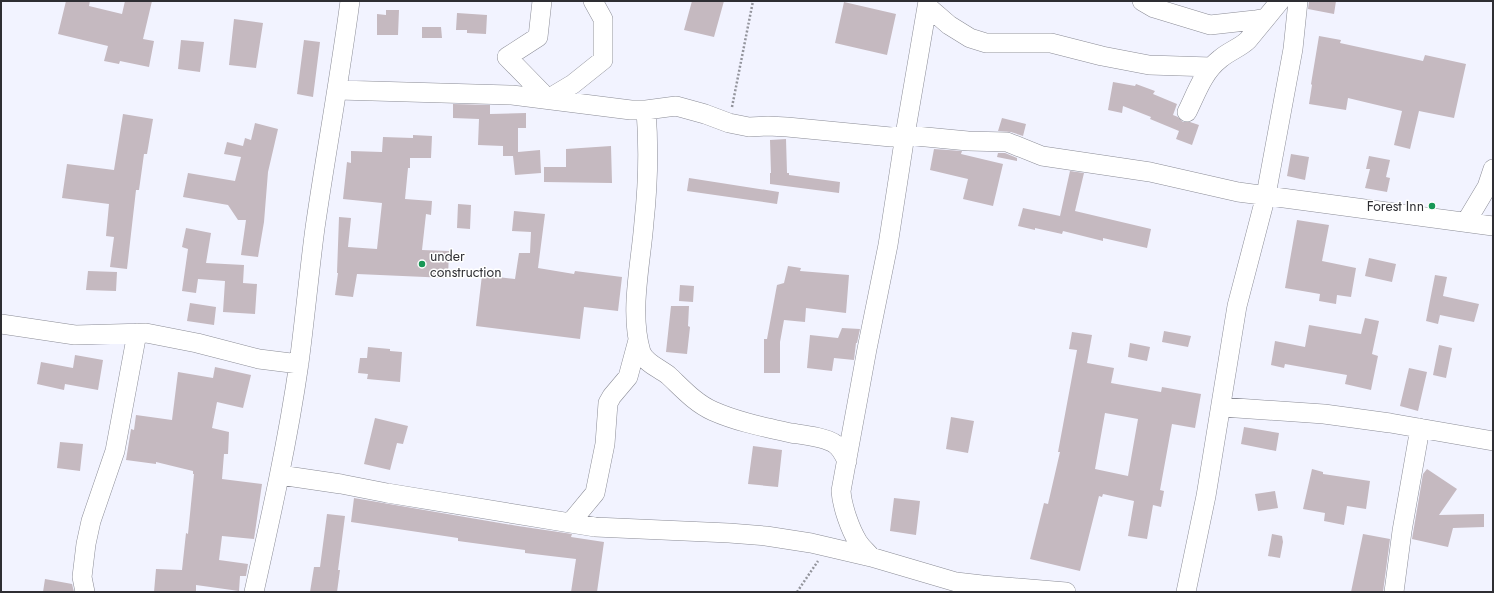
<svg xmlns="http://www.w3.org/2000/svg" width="1494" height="593" font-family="Jost,sans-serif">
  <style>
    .building { fill: #c5b9c0; fill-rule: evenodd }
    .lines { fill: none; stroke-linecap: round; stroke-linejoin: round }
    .minor-casing { stroke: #8b8c96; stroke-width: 20 }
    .path { stroke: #93949c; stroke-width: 2.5; stroke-dasharray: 2 2; stroke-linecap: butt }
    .minor { stroke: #fff; stroke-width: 19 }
    .poi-dot { fill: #189756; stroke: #fff; stroke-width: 1.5 }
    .labels { text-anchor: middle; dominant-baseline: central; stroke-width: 3; stroke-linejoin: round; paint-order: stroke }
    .poi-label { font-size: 14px; fill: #2e2e33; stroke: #fff; text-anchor: end }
  </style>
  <rect width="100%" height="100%" fill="#f2f3ff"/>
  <path class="building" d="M66 1H90L89 6 122 14 125 1H152L143 39 154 41 149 67 120 61 119 64 104 61 108 46 58 34Z
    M692 1H724L714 37 684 30Z
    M1309 1H1336L1334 14 1308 9Z
    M844 2 896 14 887 55 835 43Z
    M386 10H399L398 35H377V14L386 15Z
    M457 13 487 15 486 34 467 33V30H456Z
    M234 19 263 23 256 68 229 65Z
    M422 27H441L442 38H422Z
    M1319 36 1341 40 1340 43 1423 61 1425 55 1466 64 1454 118 1419 111 1410 149 1394 145 1402 111 1348 98 1346 110 1309 104 1312 85 1311 84Z
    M181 40 204 42 200 72 178 69Z
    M304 40 320 42 313 97 297 94Z
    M1113 82 1135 86 1136 84 1155 91 1153 94 1177 104 1173 115 1178 117 1183 122H1190L1199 125 1192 145 1176 139 1179 131 1150 119 1151 117 1123 106 1122 113 1108 110Z
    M453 104 490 105V114L526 113V128H518V152L540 150 541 173 515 175 513 156H503V146L478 145 479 119 453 118Z
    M123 114 153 119 147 154H144L139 190H136L127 269 110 267 114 237 106 236 109 204 62 198 67 164 114 170Z
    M1002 118 1026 124 1023 136 1011 132 998 131Z
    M255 123 278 129 268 172 264 222 258 257 241 255 246 220H238L228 205 183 197 188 173 235 181 241 157 224 154 227 142 243 146 245 138 251 140Z
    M413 135 432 136 431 158H410V168H408L405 199 432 201 431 215 426 214 422 250 449 251 448 278 357 274 353 297 335 295 338 273H337L339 217 351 218 348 247 377 249 382 203 343 199 347 162 351 163V151L382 152 383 137 413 138Z
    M786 139 787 173H789V175L840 182 839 193 770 184V173H771L770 140Z
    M611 146 612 183 544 182V167H566V149Z
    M934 149 962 151 961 154 1003 164 993 206 963 199 968 179 930 170Z
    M998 153H1005L1017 158V161L997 157Z
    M1291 154 1309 157 1305 180 1287 176Z
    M1369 156 1390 160 1386 177 1390 178 1387 192 1365 188 1370 169H1366Z
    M1070 171 1084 173 1075 211 1151 229 1147 248 1103 238V241L1063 231 1062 234 1035 228V230L1018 226 1023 208 1060 216Z
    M689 178 779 192 777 204 687 191Z
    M458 204 471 205 470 229 457 228Z
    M514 211 545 214 538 268 574 274 575 271 622 277 618 311 584 307 580 339 476 326 482 275 515 279 519 253H530L531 232 512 231Z
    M1297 220 1329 225 1322 261 1356 268 1351 297 1337 295 1336 304 1319 301 1320 294 1285 288Z
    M186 228 211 233 206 263 244 265 243 283 257 284 255 314 223 312 225 281 198 279 196 293 182 291 188 249 182 247Z
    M1369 258 1396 264 1392 282 1365 276Z
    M788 266 801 268 800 271 849 275 846 313 806 308 805 322 784 320 780 342V373H764V339H767L777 285 784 283Z
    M88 271 117 272 116 291 86 290Z
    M1435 275 1447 277 1443 296 1479 304 1474 322 1440 315 1438 324 1426 321Z
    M680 285 694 286 693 302 679 301Z
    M190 303 216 307 214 325 187 321Z
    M671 306H689L688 326 690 327 687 354 666 352Z
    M1365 318 1379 321 1372 354 1378 356 1371 390 1345 384 1347 375 1285 364 1284 368 1271 365 1275 341 1305 347 1309 325 1361 334Z
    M842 328 860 329 857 343H856L854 360 834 358 832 371 807 368 810 335 838 338Z
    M1164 331 1191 336 1188 347 1162 342Z
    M1072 332 1092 335 1087 363 1114 368 1111 383 1161 392 1162 387 1201 394 1195 428 1172 424 1160 490 1164 491 1161 507 1153 505 1147 539 1128 536 1134 501 1103 494 1102 497 1099 496 1080 571 1030 559 1044 503 1048 504 1060 452H1058L1077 350 1069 349ZM1105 413 1138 419 1128 476 1095 469Z
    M1130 343 1150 347 1147 361 1128 357Z
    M1439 345 1452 348 1446 378 1433 375Z
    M368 347 390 349V351L402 352 400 382 367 379 368 374 358 373 360 358H367Z
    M75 355 103 360 98 390 65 384 64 390 37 384 41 362 73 368Z
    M215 367 251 375 243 408 217 402 212 428 229 432 228 454H224L222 479 262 484 254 539 222 536 219 560 248 564 246 576H240L239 591 196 585V592H154L156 569 182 570 186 533 188 534 194 474H193V471L156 462V464L126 460 131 429 134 430 136 415 172 420 178 372 213 378Z
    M1409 368 1427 372 1418 411 1400 406Z
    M951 417 974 421 968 453 946 449Z
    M375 418 408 426 403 444 397 443 390 470 364 464Z
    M1244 427 1279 433 1276 451 1241 444Z
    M60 442 83 444 80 471 57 468Z
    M753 446 782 450 778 487 748 484Z
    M1312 469 1323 472V474L1370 481 1366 509 1347 506 1344 525 1324 521 1325 513 1303 509Z
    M1427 469 1457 489 1439 515 1484 514V527L1453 528 1448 547 1412 539 1423 474Z
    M1275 491 1278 508 1258 511 1255 494Z
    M354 498 518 526 572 534 571 537 604 542 597 592H571L576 559 525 553V550L458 541V538L351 522Z
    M894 498 920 501 916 535 890 531Z
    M327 514 345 516 338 570H340L337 592H310L314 567H320Z
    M1272 534 1282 536 1283 542 1280 558 1268 556Z
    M1363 534 1390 539 1383 592H1351Z
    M45 579 72 584 74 592H43Z"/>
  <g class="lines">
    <g class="minor-casing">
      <path id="minor" d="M542 1 538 37 507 57 548 99 573 84 603 60V19L593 1
        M1142 1 1154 8 1210 25 1255 20 1266 18
        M927 6 949 25 970 38 986 43H1051L1102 56 1149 65 1211 67
        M338 90 512 95 631 110H646L676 106 705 114 729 123 749 127 768 126 787 127 891 137 905 135 968 141 1007 142 1042 156 1150 172 1238 192 1493 226
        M646 110C649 148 648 185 644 222 641 263 629 312 641 352 645 363 659 368 668 375 682 388 695 403 713 411 738 422 764 427 791 433 804 435 825 437 835 444 841 448 844 455 847 461
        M1187 112C1196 94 1203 72 1220 59 1229 51 1240 48 1248 40L1280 1
        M1466 222 1487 187 1493 169
        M1 324 75 335 146 333 197 343 259 359 299 364
        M1222 407 1324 414 1390 423 1493 441
        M280 475 341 484 387 493 595 527 729 533 766 536 811 543 871 557 956 582 982 585 1066 592
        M571 522 595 493 605 444 608 403 612 396 628 377 638 340
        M871 557C867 552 862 548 858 542 850 529 842 506 841 491L867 349 888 245 905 135 928 1
        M85 592 82 577 86 544 91 521 115 451 137 333
        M254 592C271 516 288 440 299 363 305 318 309 273 315 228 326 152 340 77 350 1
        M1186 592 1206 496 1237 306 1266 195 1293 49 1298 1
        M1394 592 1402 531 1420 428"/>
    </g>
    <path class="path" d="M732 107 753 1
      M797 592 818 561"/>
    <use href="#minor" class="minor"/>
  </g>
  <g class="poi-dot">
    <circle cx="1432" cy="206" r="4"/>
    <circle cx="422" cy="264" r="4"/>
  </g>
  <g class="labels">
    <g class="poi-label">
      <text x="1424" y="206">Forest Inn</text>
      <text x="430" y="256" text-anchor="start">under<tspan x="430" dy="16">construction</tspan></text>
    </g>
  </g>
  <rect width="1494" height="593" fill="none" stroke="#2e2e33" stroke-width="4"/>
</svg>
